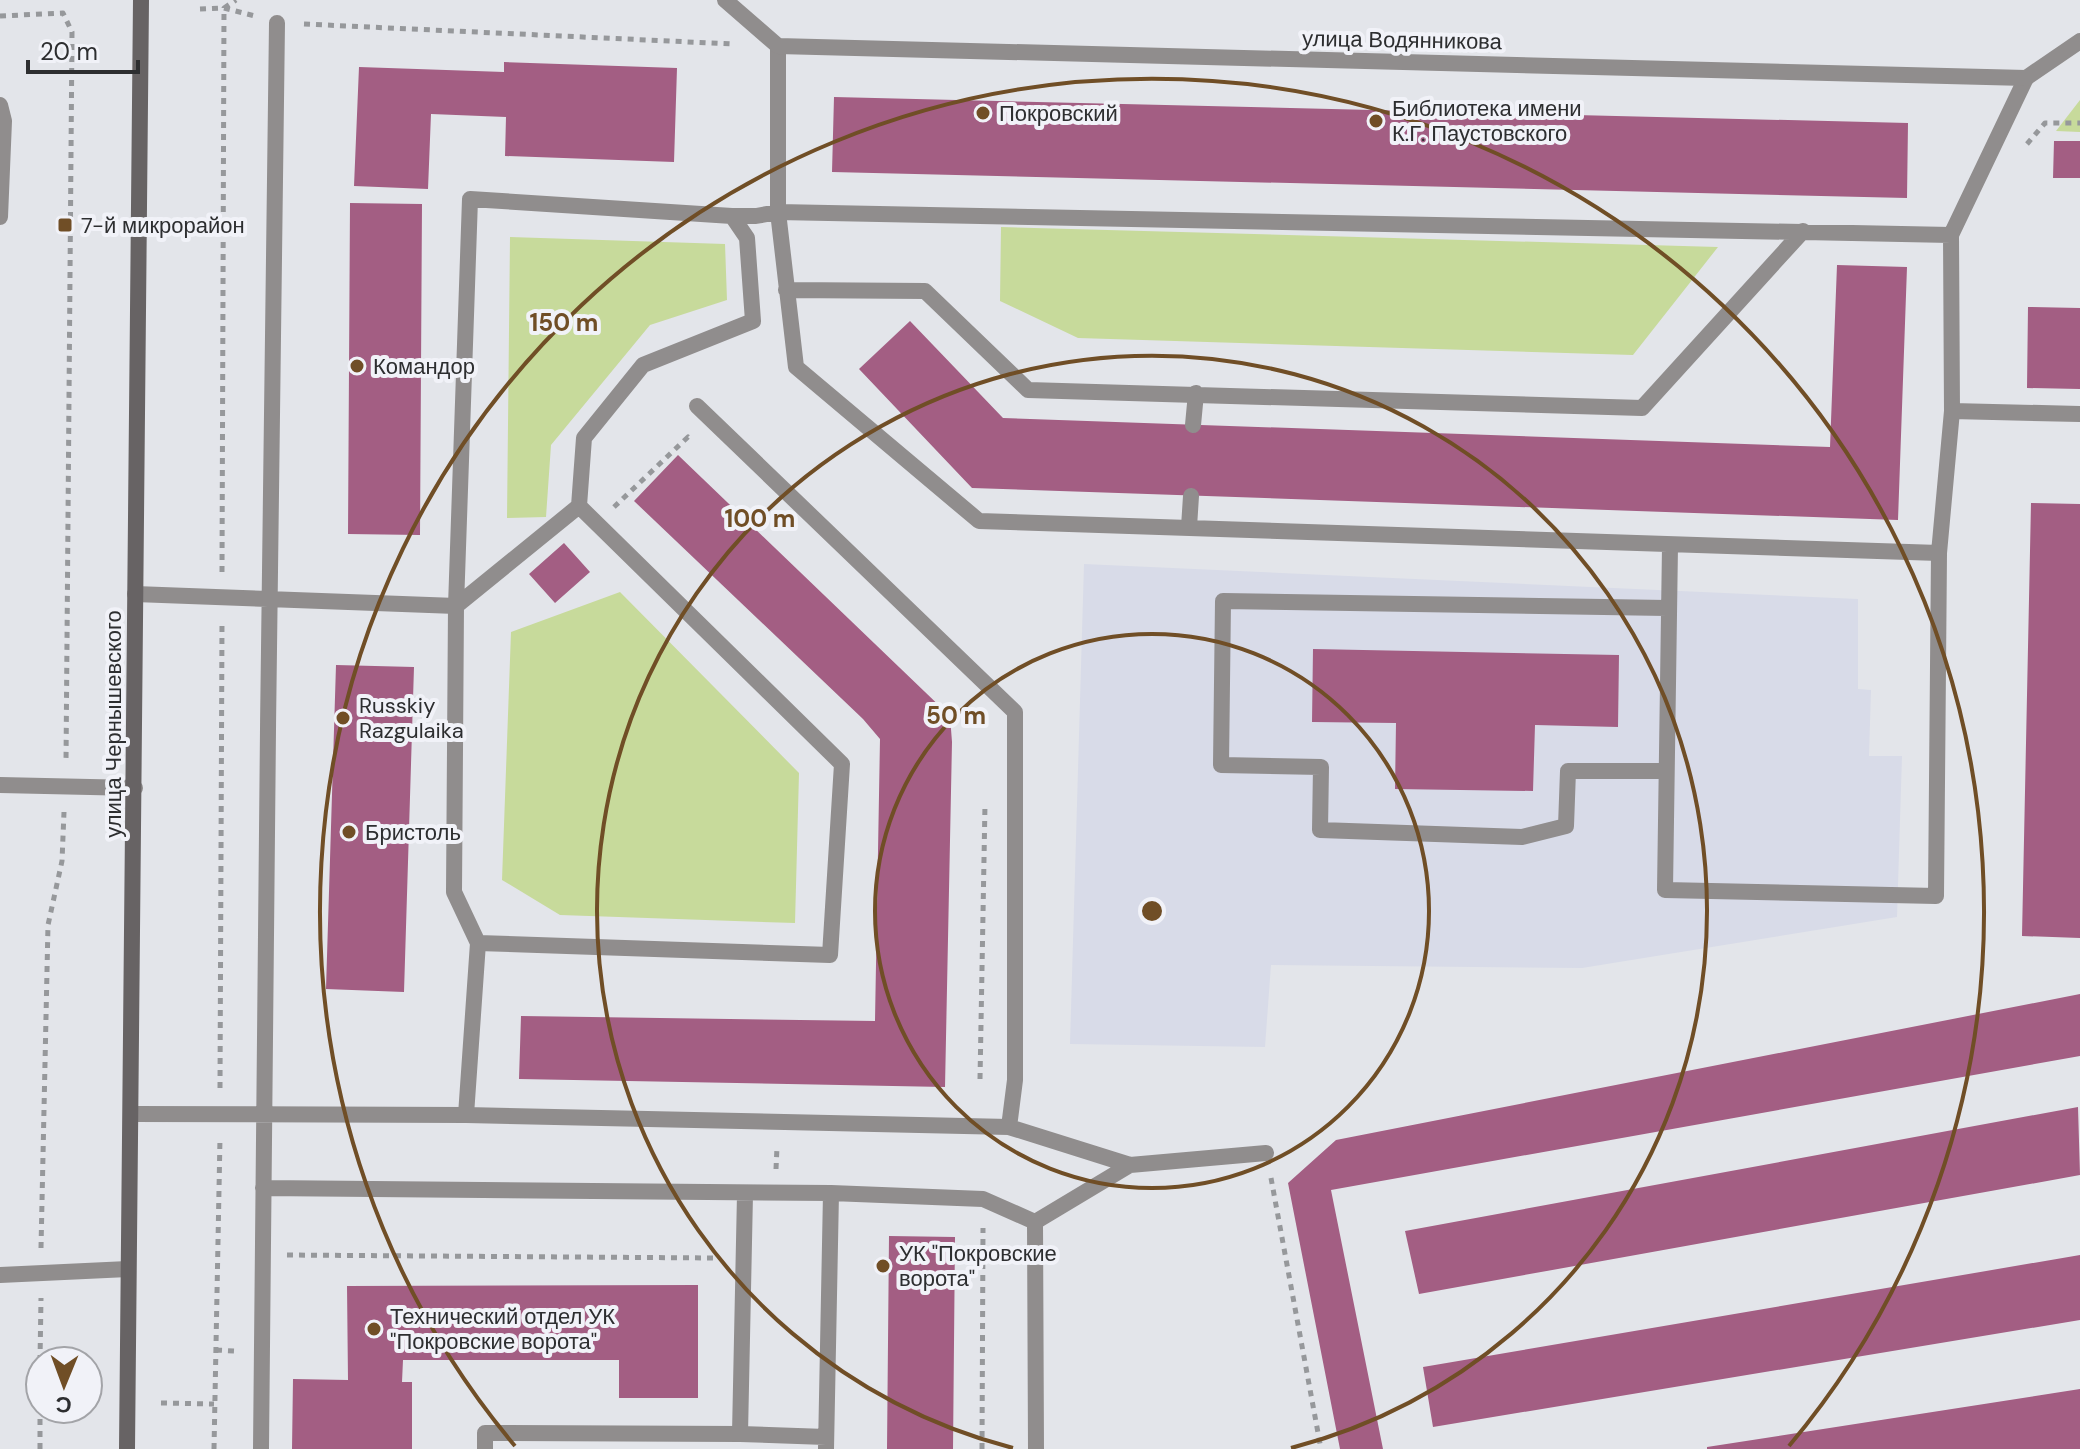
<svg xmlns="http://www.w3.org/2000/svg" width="2080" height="1449" font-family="'DM Sans',sans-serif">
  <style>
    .built { fill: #d8dbe8 }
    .green { fill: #c7da9b }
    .building { fill: #a35e83 }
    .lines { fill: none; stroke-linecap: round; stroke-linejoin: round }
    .path { stroke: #96989b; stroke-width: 5; stroke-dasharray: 6 6; stroke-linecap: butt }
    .lane { stroke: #908d8d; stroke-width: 16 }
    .street { stroke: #908d8d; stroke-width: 16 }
    .secondary { stroke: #676364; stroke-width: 16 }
    .ring { fill: none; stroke: #704e26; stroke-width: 4 }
    .poi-dot { fill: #704e26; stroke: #f1f2f8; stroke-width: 3 }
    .labels { text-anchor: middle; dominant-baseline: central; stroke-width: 8; stroke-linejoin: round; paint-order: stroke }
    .street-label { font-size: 22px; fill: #2d2e30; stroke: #f1f2f8 }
    .poi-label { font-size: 22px; fill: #2d2e30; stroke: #f1f2f8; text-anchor: start }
    .centre { fill: #704e26; stroke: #f1f2f8; stroke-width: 4 }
    .ring-label { font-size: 24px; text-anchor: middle; font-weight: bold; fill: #704e26; stroke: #f1f2f8; stroke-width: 8; stroke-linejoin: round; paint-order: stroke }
  </style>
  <rect width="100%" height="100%" fill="#e3e5ea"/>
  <path class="built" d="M1084 564 1858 599V689L1871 690 1869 756H1902L1897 917 1582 968 1271 965 1265 1047 1070 1044Z"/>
  <path class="green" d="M2080 100V132L2056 131Z
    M1001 227 1718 247 1633 355 1078 338 1000 301Z
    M510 237 725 244 727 300 650 325 551 445 546 517 507 518Z
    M620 592 799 773 795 923 560 915 502 880 511 632Z"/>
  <path class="building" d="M504 62 677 68 674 162 505 156 506 117 431 114 428 189 354 186 359 67 504 72Z
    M834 97 1908 123 1907 198 832 172Z
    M2054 141H2080V178H2053Z
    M350 203 422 204 420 535 348 534Z
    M1837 265 1907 267 1898 520 972 488 859 369 910 321 1003 418 1830 447Z
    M2028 307 2080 308V389L2027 388Z
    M678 455 950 716 952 742 945 1087 519 1079 521 1016 875 1021 880 739 863 719 634 501Z
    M2031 503 2080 504V938L2022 936Z
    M564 543 590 572 555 603 529 574Z
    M1313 649 1619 655 1618 727 1535 725 1533 791 1395 789 1396 723 1312 722Z
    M336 665 414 667 404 992 326 989Z
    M2080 994V1056L1331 1190 1383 1449H1340L1288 1183 1336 1140Z
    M2078 1107 2080 1175 1419 1294 1405 1231Z
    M889 1236 955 1237 953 1449H887Z
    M2080 1255V1320L1433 1427 1423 1367Z
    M698 1285V1398H619V1360H403L402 1382H412V1449H292L293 1379 348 1380 347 1286Z
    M2080 1389V1449H1707V1447Z"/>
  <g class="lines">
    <path class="path" d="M200 9 224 8 255 16
      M0 16 63 13 72 32 66 762
      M304 24 733 44
      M2027 144 2045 123H2080
      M614 507 688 437 691 440
      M222 572 224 8 236 0
      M980 1079 985 804
      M220 1088 222 622
      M776 1169 777 1147
      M1271 1178 1321 1449
      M41 1248 48 925 62 861 64 812
      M287 1255 717 1258
      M216 1350 235 1351
      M40 1361 41 1298
      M161 1403 214 1404
      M40 1449V1406
      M214 1449 220 1138
      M982 1449 983 1228"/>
    <path class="lane" d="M778 46V212L796 367 979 521 1939 553
      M0 105 4 121 0 217
      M786 290 925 291 1028 390 1642 408 1803 231
      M1952 411 2080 414
      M1193 425 1196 393
      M1189 527 1191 496
      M1670 546 1665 890 1936 896 1939 553 1952 411 1951 235 2026 78
      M135 594 456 606 579 506 584 438 643 365 753 321 747 238 732 216
      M1666 771H1568L1566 826 1522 837 1320 830 1321 767 1221 765 1223 601 1667 608
      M0 785 135 788
      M478 943 830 955 842 764 579 506
      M131 1114 466 1115 1009 1127 1015 1080V712L697 406
      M466 1115 478 943 454 892 456 606 470 199 732 216H756L778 212 1951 235
      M1009 1127 1130 1165 1266 1153
      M263 1188 831 1193 983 1199 1035 1222
      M745 1194 740 1434 826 1437
      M1035 1222 1036 1449
      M1035 1222 1130 1165
      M0 1275 128 1269
      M261 1449C262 974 273 498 277 23
      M485 1449V1433L740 1434
      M826 1449 831 1193"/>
    <path class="street" d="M725 0 778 46 2026 78 2080 41"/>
    <path class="secondary" d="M127 1449 141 0"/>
  </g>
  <g class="ring">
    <circle cx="1152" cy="911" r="277"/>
    <path d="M1013 1448A555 555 0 1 1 1291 1448"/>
    <path d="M515 1446A832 832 0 1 1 1789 1446"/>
  </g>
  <g class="poi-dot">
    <circle cx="983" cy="113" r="8"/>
    <circle cx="1376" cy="121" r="8"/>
    <rect x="57" y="217" width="16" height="16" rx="4"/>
    <circle cx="357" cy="366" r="8"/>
    <circle cx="343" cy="718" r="8"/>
    <circle cx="349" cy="832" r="8"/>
    <circle cx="883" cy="1266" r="8"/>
    <circle cx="374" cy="1329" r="8"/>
  </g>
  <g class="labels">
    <g class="street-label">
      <text transform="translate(1402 40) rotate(1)">улица Водянникова</text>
      <text transform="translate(113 724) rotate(-90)">улица Чернышевского</text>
    </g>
    <g class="poi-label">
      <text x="1392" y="108">Библиотека имени<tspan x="1392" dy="25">К.Г. Паустовского</tspan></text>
      <text x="999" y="113">Покровский</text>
      <text x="81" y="225">7-й микрорайон</text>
      <text x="373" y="366">Командор</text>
      <text x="359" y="705">Russkiy<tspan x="359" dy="25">Razgulaika</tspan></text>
      <text x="365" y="832">Бристоль</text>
      <text x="899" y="1253">УК "Покровские<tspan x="899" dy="25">ворота"</tspan></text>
      <text x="390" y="1316">Технический отдел УК<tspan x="390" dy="25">"Покровские ворота"</tspan></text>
    </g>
  </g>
  <circle cx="1152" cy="911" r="12" class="centre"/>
  <g class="ring-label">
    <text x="564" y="331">150 m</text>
    <text x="760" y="527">100 m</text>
    <text x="956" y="724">50 m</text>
  </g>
  <g transform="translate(64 1385) rotate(181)"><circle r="38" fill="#f1f2f8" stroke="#a3a4a8" stroke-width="2"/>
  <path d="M0-6L14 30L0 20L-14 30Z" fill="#704e26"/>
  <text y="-12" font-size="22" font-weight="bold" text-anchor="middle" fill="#2d2e30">С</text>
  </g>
  <path d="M28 60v12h110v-12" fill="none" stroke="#2d2e30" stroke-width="4"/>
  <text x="40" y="60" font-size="24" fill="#2d2e30" stroke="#f1f2f8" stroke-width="6" paint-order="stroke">20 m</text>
</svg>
